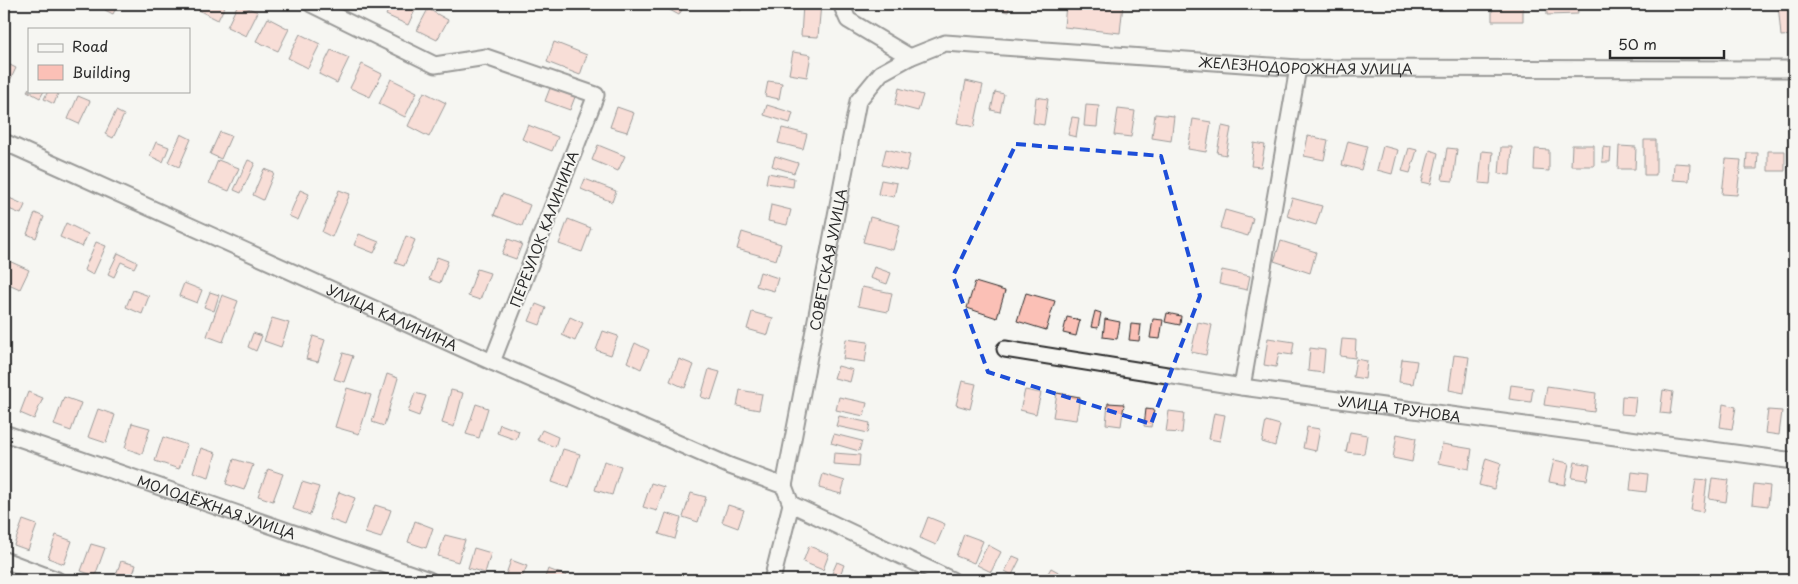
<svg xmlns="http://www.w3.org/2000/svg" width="1798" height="584" font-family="'Playpen Sans',sans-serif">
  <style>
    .building { fill: #fbc0b6; stroke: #2b2b2b }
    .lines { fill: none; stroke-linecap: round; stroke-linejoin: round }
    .minor-casing { stroke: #2b2b2b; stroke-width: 19 }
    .minor { stroke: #f6f6f2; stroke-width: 15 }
    .marked { fill: none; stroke: #1d4ed8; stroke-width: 4; stroke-dasharray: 10 6; stroke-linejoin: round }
    .labels { text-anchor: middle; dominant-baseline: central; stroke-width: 4; stroke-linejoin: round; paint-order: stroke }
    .street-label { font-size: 14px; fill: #2b2b2b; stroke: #f6f6f2 }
  </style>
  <rect width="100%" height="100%" fill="#f6f6f2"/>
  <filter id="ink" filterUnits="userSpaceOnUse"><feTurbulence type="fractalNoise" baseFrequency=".02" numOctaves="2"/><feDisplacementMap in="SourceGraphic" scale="10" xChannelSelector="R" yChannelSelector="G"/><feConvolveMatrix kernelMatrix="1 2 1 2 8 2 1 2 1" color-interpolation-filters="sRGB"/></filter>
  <g filter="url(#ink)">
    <path class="building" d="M108 4H118L113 14 105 10Z
      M198 4H226L218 20 196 9Z
      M238 4 258 12 246 36 227 27Z
      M391 4H418L408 25 386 15Z
      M668 4H685L679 15 666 8Z
      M728 4H743L741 11 727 6Z
      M803 4H821L818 37 801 36Z
      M979 4H1010L1008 12Z
      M1066 4H1123L1120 33 1064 27Z
      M1492 4H1523V21H1492Z
      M1547 4H1577L1578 14 1547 15Z
      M1778 4H1794V35L1781 36Z
      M428 9 448 20 437 40 417 30Z
      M268 18 289 29 278 51 256 41Z
      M300 34 320 44 308 68 288 58Z
      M554 42 587 55 580 75 547 62Z
      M331 50 349 58 337 83 319 74Z
      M793 52 811 55 807 77 789 74Z
      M4 62 16 68 5 91 4 90Z
      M362 64 382 74 370 97 350 88Z
      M391 79 417 92 405 117 379 104Z
      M768 81 782 83 779 99 765 96Z
      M966 81 983 85 974 127 957 123Z
      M29 88V91H44L40 98 27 91Z
      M550 88 575 97 570 110 545 101Z
      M899 88 923 95 918 111 895 105Z
      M48 91H59L54 104 44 99Z
      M424 92 446 103 429 137 408 126Z
      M995 92 1004 94 1000 112 991 110Z
      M78 96 90 101 79 124 68 119Z
      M1036 97 1048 99 1044 125 1033 123Z
      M767 105 793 113 790 123 764 115Z
      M1086 105 1099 106 1097 127 1084 126Z
      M617 107 634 113 627 132 610 127Z
      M1118 109 1135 111 1131 137 1114 135Z
      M116 111 124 115 113 138 105 134Z
      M1155 114 1174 116 1171 141 1152 138Z
      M1072 117 1079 118 1076 137 1068 135Z
      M1193 119 1211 122 1206 152 1188 149Z
      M528 125 558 137 552 151 522 139Z
      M1222 126 1231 128 1226 155 1217 153Z
      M782 128 807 134 803 149 778 143Z
      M220 132 231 136 221 159 210 154Z
      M181 134 191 139 179 167 168 162Z
      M1308 136 1328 140 1324 160 1304 156Z
      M1644 140H1656V175H1644Z
      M1348 141 1367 146 1361 170 1342 165Z
      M156 142 169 147 163 162 150 156Z
      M1254 143 1265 145 1261 167 1251 166Z
      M598 145 625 156 618 171 592 160Z
      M1572 145H1594V166H1571Z
      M1383 146 1398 150 1392 174 1377 170Z
      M1619 146 1636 147 1635 169H1618Z
      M1501 147H1512L1510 175 1499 174Z
      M1603 147 1611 148 1610 162H1602Z
      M1409 148 1417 150 1410 173 1402 171Z
      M1447 148 1457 149 1453 181 1442 180Z
      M886 149 910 155 906 171 882 165Z
      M1535 149 1549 150V171L1534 170Z
      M1430 150 1438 153 1431 184 1422 182Z
      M1482 151 1493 152 1490 184 1479 183Z
      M1768 151H1785V171H1768Z
      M1747 153H1758L1757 169H1746Z
      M775 156 798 163 794 173 772 166Z
      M1726 159 1741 160 1737 195 1722 194Z
      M218 160 239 168 229 191 209 183Z
      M248 160 255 163 241 193 234 190Z
      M1674 163 1690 164 1689 181 1673 180Z
      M264 169 274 173 263 200 253 195Z
      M768 173 794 178 793 187 766 183Z
      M585 179 616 191 612 202 581 189Z
      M881 180 897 183 894 197 878 194Z
      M300 190 309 194 298 220 289 216Z
      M339 190 350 194 332 237 322 232Z
      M502 194 530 205 522 226 494 215Z
      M7 197 25 205 21 214 4 207Z
      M1292 198 1322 206 1316 225 1287 216Z
      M771 205 791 210 787 225 768 221Z
      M1225 210 1253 218 1248 236 1220 228Z
      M35 213 44 217 36 238 27 234Z
      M870 217 900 225 893 250 863 242Z
      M568 219 591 228 582 252 559 244Z
      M66 223 88 234 82 247 60 237Z
      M742 232 781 244 776 260 737 249Z
      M359 234 379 242 374 253 354 245Z
      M406 236 415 240 404 266 395 263Z
      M508 239 522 244 516 259 502 254Z
      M1281 241 1316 252 1310 273 1274 261Z
      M96 242 106 246 93 275 84 270Z
      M118 253 137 262 134 268 121 262 114 277 108 274Z
      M437 257 448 261 440 283 429 279Z
      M9 261 29 270 20 289 4 282V272Z
      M874 267 891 273 887 284 870 278Z
      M477 269 490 273 480 300 468 296Z
      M1222 270 1250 276 1247 290 1219 284Z
      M760 272 778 278 774 291 756 286Z
      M975 282 1005 291 997 318 967 308Z
      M184 283 202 290 197 303 179 296Z
      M862 287 892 293 888 312 858 306Z
      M133 290 149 296 142 314 126 307Z
      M210 292 219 295 214 311 204 307Z
      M1026 293 1055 301 1046 330 1017 321Z
      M222 295 238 301 223 342 207 336Z
      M536 304 546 308 540 325 529 321Z
      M1095 311 1101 313 1098 328 1091 327Z
      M752 312 773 318 768 335 747 329Z
      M1167 313 1181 316 1180 325 1165 322Z
      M570 317 583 323 575 341 562 335Z
      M1067 317 1080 320 1076 336 1063 333Z
      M272 318 289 323 281 347 264 341Z
      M1105 319 1120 322 1117 339 1103 337Z
      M1153 319 1163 320 1160 339 1150 338Z
      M1198 322 1212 325 1206 355 1191 352Z
      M1131 324 1141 325 1139 341 1129 340Z
      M603 331 618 336 611 355 596 350Z
      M253 333 262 336 256 351 248 347Z
      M313 336 325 340 318 362 306 359Z
      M1268 338 1294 342 1292 355 1279 353 1276 367 1264 365Z
      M846 339 868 342 865 362 843 359Z
      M1342 339 1356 340 1355 358 1340 356Z
      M635 343 649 350 641 369 627 362Z
      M1310 348 1325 350 1323 373 1308 371Z
      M343 353 353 356 344 382 334 379Z
      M1454 355 1469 357 1464 393 1449 390Z
      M679 359 694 365 685 388 670 381Z
      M1356 359 1367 361 1365 379 1353 377Z
      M1402 359 1417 361 1413 384 1399 382Z
      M838 366 853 370 850 382 834 378Z
      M709 369 720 372 711 400 701 397Z
      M387 374 398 378 384 426 372 422Z
      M962 381 976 384 970 409 956 405Z
      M1511 385 1533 388 1531 402 1509 399Z
      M1547 386 1596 393 1594 412 1544 405Z
      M347 388 371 395 359 434 335 427Z
      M451 390 463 393 454 427 442 423Z
      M740 390 762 394 759 410 737 406Z
      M1025 390 1041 393 1036 414 1020 410Z
      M1663 390 1673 392 1670 414 1660 413Z
      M28 392 43 398 34 419 20 413Z
      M415 393 426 396 419 416 408 412Z
      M1057 393 1080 397 1076 420 1053 417Z
      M1622 396 1636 397 1634 415 1621 414Z
      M64 397 81 403 71 431 54 425Z
      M839 397 867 403 864 416 836 410Z
      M1108 403 1124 404 1121 426 1106 424Z
      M476 404 488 408 479 438 466 434Z
      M1723 404 1736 407 1732 429 1720 427Z
      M98 409 115 415 106 443 88 437Z
      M1146 409 1154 410 1151 427 1144 426Z
      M1768 410 1782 411 1779 435 1765 433Z
      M1169 411 1184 413 1182 433 1166 432Z
      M1214 413 1225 415 1220 441 1209 439Z
      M839 416 870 423 868 433 836 426Z
      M1266 421 1280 425 1275 446 1262 442Z
      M132 423 150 428 142 454 125 448Z
      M500 424 519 431 516 440 497 433Z
      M1307 427 1320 429 1316 451 1303 448Z
      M542 430 558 437 555 447 537 440Z
      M1350 432 1367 435 1364 454 1346 452Z
      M834 434 862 441 859 451 831 443Z
      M1397 434 1416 438 1412 462 1393 458Z
      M163 437 187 445 179 469 155 461Z
      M1442 444 1472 449 1469 469 1438 463Z
      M201 448 216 453 209 477 193 472Z
      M563 449 580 454 569 488 552 482Z
      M834 453 860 455 859 466 833 464Z
      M1486 458 1501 463 1494 489 1479 485Z
      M234 459 253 465 244 490 226 484Z
      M1554 460 1569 463 1565 485 1549 482Z
      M604 461 621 466 612 495 595 490Z
      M1575 462 1590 465 1587 480 1572 478Z
      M268 469 283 474 273 501 258 496Z
      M1632 472 1648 474 1646 492 1630 490Z
      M823 474 845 481 841 494 819 488Z
      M1712 478 1729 480 1726 502 1709 499Z
      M1696 479 1707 480 1703 512 1691 510Z
      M302 482 319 487 310 515 293 509Z
      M651 483 664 487 657 511 643 507Z
      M1754 484 1770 486 1768 506 1752 504Z
      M339 492 355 498 345 525 329 519Z
      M691 493 706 497 698 522 683 517Z
      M375 505 391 510 381 538 365 533Z
      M728 505 744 510 738 528 722 522Z
      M666 513 681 518 675 539 659 534Z
      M928 517 945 524 936 545 920 538Z
      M23 520 37 525 28 550 14 545Z
      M415 521 433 528 426 548 408 542Z
      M964 534 983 541 974 563 956 556Z
      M56 535 72 541 64 564 48 558Z
      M445 535 465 540 458 562 438 556Z
      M91 544 105 548 95 576 81 571Z
      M988 545 1001 552 991 572 977 565Z
      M809 546 829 554 823 570 803 562Z
      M474 548 491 553 485 573 468 568Z
      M1013 556 1020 559 1012 575 1005 571Z
      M511 560 527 566 521 580H504Z
      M121 561 136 565 131 580H114Z
      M837 562 844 565 838 580H829Z
      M1051 568 1062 574 1059 580H1044Z
      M548 569 567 576 566 580H544Z
      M149 573 165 577 164 580H147Z
      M1120 573 1139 580H1117Z
      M851 575 859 578 858 580H850Z"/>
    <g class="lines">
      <g class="minor-casing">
        <g id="minor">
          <path d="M311 4 435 65 486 57 596 95 492 362"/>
          <path d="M841 4 848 20 910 57"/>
          <path id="s1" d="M4 142 492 362 730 466 784 486"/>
          <path id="s2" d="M1005 349 1242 387 1794 461"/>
          <path d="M1242 387 1298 68"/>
          <path id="s3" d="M4 433 429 580"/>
          <path id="s4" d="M791 504 784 486 858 101 881 73 910 57 945 43 1298 68 1794 69"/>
          <path d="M791 504 952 580"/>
          <path d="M4 560 57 580"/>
          <path d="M772 580 791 504"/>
        </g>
      </g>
      <use href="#minor" class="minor"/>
    </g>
  </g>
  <path d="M0 0H1798V584H0ZM1016 144 1161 156 1200 296 1151 424 988 372 953 276Z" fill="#f6f6f2" fill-opacity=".55" fill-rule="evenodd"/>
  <path class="marked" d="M1016 144 1161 156 1200 296 1151 424 988 372 953 276Z"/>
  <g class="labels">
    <g class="street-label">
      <text stroke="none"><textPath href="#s4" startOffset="880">ЖЕЛЕЗНОДОРОЖНАЯ УЛИЦА</textPath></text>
      <text transform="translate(544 229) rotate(-69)">ПЕРЕУЛОК КАЛИНИНА</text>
      <text stroke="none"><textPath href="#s4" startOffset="250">СОВЕТСКАЯ УЛИЦА</textPath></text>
      <text stroke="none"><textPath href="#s1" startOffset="426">УЛИЦА КАЛИНИНА</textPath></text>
      <text stroke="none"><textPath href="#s2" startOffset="399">УЛИЦА ТРУНОВА</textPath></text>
      <text stroke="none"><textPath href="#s3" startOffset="225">МОЛОДЁЖНАЯ УЛИЦА</textPath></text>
    </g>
  </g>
  <rect width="1798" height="584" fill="none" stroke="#f6f6f2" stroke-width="20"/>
  <rect x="10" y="10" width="1778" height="564" fill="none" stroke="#2b2b2b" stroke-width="2" filter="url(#ink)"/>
  <rect x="28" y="28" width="162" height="65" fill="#f6f6f2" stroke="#a5a5a2"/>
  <rect x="38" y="44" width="25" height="8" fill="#f6f6f2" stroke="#a5a5a2"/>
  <text x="72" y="52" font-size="15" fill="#2b2b2b">Road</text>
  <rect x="38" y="65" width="25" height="15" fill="#fbc0b6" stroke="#a5a5a2"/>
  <text x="72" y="78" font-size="15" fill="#2b2b2b">Building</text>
  <path d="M1610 50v8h114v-8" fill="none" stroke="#2b2b2b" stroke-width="2.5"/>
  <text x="1618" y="50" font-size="15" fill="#2b2b2b" stroke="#f6f6f2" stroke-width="4" paint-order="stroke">50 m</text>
</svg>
